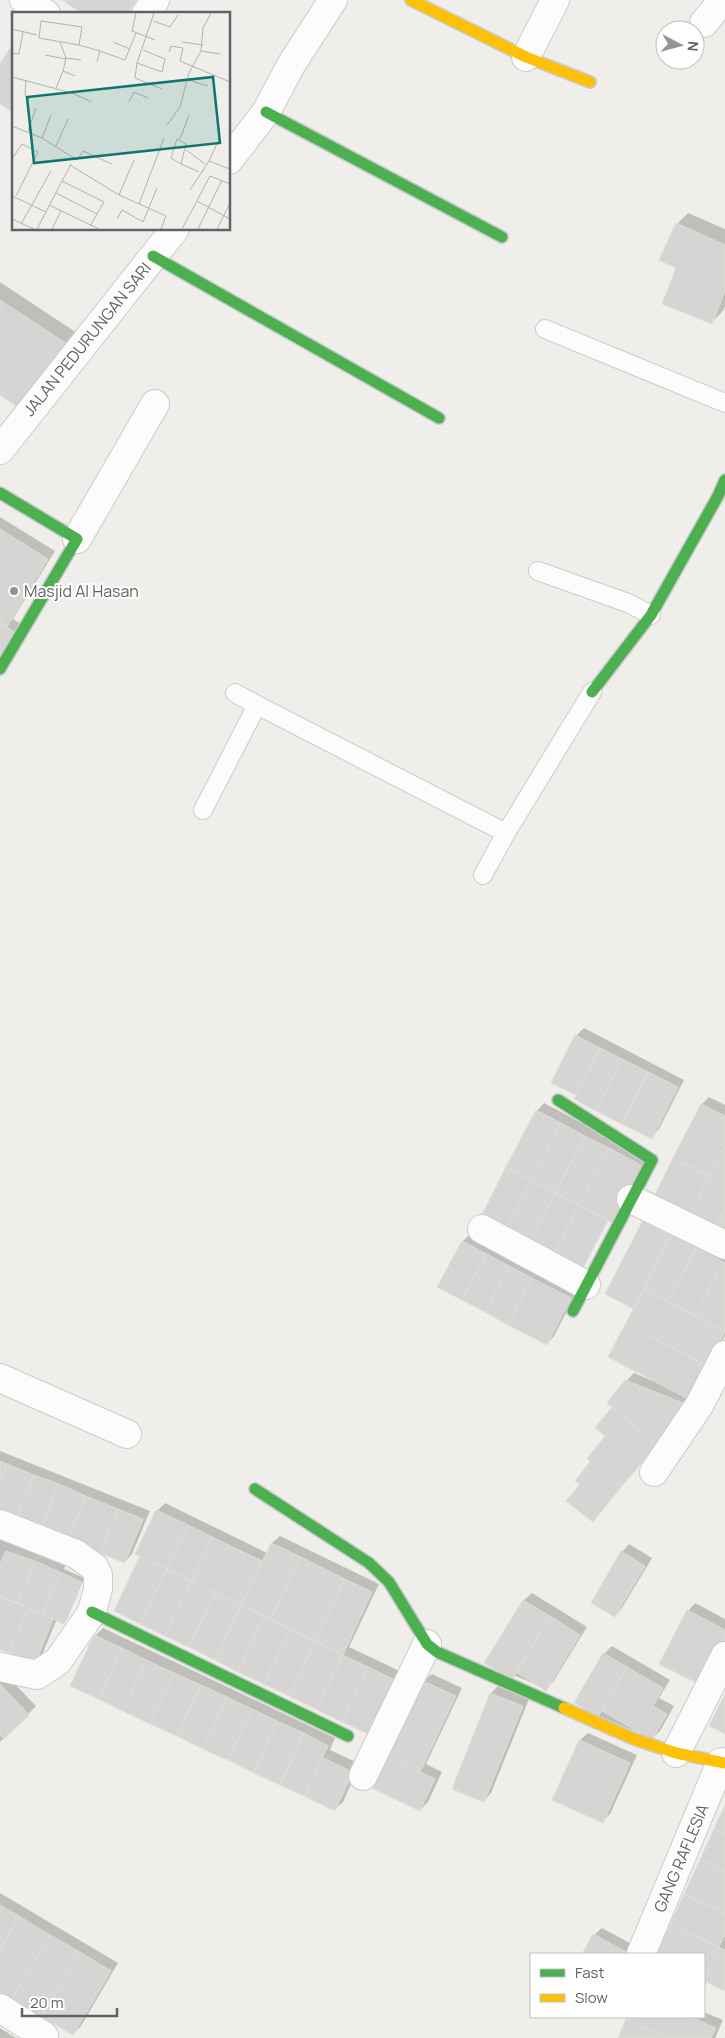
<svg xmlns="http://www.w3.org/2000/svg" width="725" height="2038" font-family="Manrope,sans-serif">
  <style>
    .shadow { fill: #0003 }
    .building { fill: #d6d5d3; stroke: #deddd9 }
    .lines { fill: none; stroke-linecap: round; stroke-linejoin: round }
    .lane-casing { stroke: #cbcccc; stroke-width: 20 }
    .street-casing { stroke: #cbcccc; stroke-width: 30 }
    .fast-casing { stroke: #cacacb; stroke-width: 14 }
    .slow-casing { stroke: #cacacb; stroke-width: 14 }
    .lane { stroke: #fdfcfc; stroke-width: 18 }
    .street { stroke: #fdfcfc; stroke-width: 28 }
    .fast { stroke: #4caf50; stroke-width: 11 }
    .slow { stroke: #ffc107; stroke-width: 11 }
    .poi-dot { fill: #919496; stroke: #fff; stroke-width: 2 }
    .labels { text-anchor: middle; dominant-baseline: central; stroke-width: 4; stroke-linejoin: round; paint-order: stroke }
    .street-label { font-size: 16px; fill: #5f6368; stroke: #fff }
    .poi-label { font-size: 16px; fill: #5f6368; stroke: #fff; text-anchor: start }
    .inset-road { fill: none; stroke: #b1b2b2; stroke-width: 1 }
    .view { fill: #0f766e; fill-opacity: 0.15; stroke: #0f766e; stroke-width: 2.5 }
    .inset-edge { fill: none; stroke: #5f6368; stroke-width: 2.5 }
  </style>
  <rect width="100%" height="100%" fill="#efeeea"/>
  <path class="shadow" d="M64 0H136L127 14H85Z
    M688 213 725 229V306L723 311 712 322 678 267 677 224Z
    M0 282 77 333 23 409 0 394Z
    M0 517 55 551 13 619 24 626 0 666Z
    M584 1028 684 1080 659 1129 651 1137 553 1082 576 1036Z
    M709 1097 725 1105V1235L654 1199 702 1104Z
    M544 1103 648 1158 619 1213 537 1111Z
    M644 1221 725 1252V1336L697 1390 682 1412 593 1520 582 1484 577 1480 592 1462 607 1436 613 1407 626 1381 634 1373 653 1381V1379L635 1308Z
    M470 1234 578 1290 554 1336 547 1344 439 1287 463 1241Z
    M0 1451 150 1511 132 1554 125 1562 0 1511Z
    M165 1503 267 1553 272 1543 280 1536 379 1584 349 1647 406 1674 380 1727 137 1554 157 1511Z
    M0 1537 66 1564 64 1569 84 1578 67 1619 64 1622 57 1619 42 1655 35 1663 0 1648V1598L25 1608 26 1606 0 1596Z
    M629 1544 652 1558 622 1608 615 1616 622 1552Z
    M532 1593 587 1627 553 1682 546 1689 486 1663 524 1600Z
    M695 1603 725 1619V1644L708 1676 688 1611Z
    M103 1628 335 1738 330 1750 360 1764 343 1802 335 1809 72 1686 95 1636Z
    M612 1646 670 1680 659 1698 674 1706 660 1731 652 1738 598 1716 604 1654Z
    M3 1672 36 1706 0 1742V1675Z
    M432 1674 462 1688 426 1764 442 1772 428 1802 420 1810 374 1788 424 1681Z
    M498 1686 529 1699 491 1793 484 1801 491 1693Z
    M588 1733 637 1755 610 1814 603 1821 554 1799 580 1740Z
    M725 1808V1990L707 1981 704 1987V1954H658Z
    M0 1893 118 1963 81 2026 73 2034 0 1991Z
    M602 1928 639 1948 635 1954H584L594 1935Z
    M704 2012 723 2020 715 2038H619L629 2017H704Z
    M0 2028 16 2038H0Z"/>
  <path class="building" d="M62 0H135L126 14H83Z
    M14 42V113L0 104V64Z
    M676 223 725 245V291L712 324 662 304 676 268 659 260Z
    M0 300 67 344 23 411 0 395Z
    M0 529 48 559 7 627 0 623Z
    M0 623 18 634 0 663Z
    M575 1035 600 1048 576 1095 551 1083Z
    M600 1048 622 1059 596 1111 574 1099Z
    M622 1059 648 1072 622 1124 596 1111Z
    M648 1072 678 1087 652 1139 622 1124Z
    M701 1104 725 1116V1146L709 1176 673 1158Z
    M536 1110 561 1123 531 1180 506 1167Z
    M561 1123 585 1136 555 1193 531 1180Z
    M585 1136 609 1148 579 1205 555 1193Z
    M725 1146V1169L716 1164Z
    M609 1148 641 1165 612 1223 579 1205Z
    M673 1158 709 1176 689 1218 653 1199Z
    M716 1164 725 1169V1208L714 1231 689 1218Z
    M506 1167 531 1180 506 1230 481 1217Z
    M531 1180 555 1193 530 1242 506 1230Z
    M555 1193 579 1205 554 1255 530 1242Z
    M579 1205 608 1220 582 1270 554 1255Z
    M725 1208V1236L714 1231Z
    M643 1220 671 1235 634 1309 605 1294Z
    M671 1235 696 1248 668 1301 644 1289Z
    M462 1241 487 1254 462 1300 437 1287Z
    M696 1248 723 1262 695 1316 668 1301Z
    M487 1254 509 1266 485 1312 462 1300Z
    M723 1262 725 1263V1332L695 1316Z
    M509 1266 532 1278 508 1325 485 1312Z
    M532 1278 571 1298 547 1345 508 1325Z
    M644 1289 725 1332 707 1366 626 1323Z
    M626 1323 707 1366 690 1400 608 1357Z
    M625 1380 688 1405 656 1444 607 1403Z
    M612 1407 656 1444 640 1465 595 1428Z
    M605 1436 640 1465 621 1487 587 1459Z
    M0 1461 7 1464 0 1481Z
    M590 1462 621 1487 593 1522 566 1501 580 1484 575 1481Z
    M7 1464 34 1475 16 1519 0 1512V1481Z
    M34 1475 59 1484 41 1529 16 1519Z
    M59 1484 86 1496 68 1540 41 1529Z
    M86 1496 118 1509 100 1553 68 1540Z
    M118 1509 143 1519 125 1563 100 1553Z
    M156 1510 188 1525 167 1569 135 1554Z
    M188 1525 212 1537 191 1581 167 1569Z
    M212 1537 262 1561 241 1605 191 1581Z
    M271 1543 301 1557 270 1620 241 1605Z
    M6 1551 35 1561 18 1603 0 1596V1564Z
    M621 1551 645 1566 615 1617 591 1603Z
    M140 1556 167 1569 140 1624 114 1611Z
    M301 1557 345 1579 315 1641 270 1620Z
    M35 1561 60 1572 42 1615 18 1603Z
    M167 1569 191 1581 165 1636 140 1624Z
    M60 1572 81 1582 64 1624 42 1615Z
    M345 1579 372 1592 343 1655 315 1641Z
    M191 1581 215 1593 189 1647 165 1636Z
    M215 1593 241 1605 215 1660 189 1647Z
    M0 1597 28 1608 9 1653 0 1650Z
    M523 1600 550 1616 512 1680 484 1663Z
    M241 1605 264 1616 238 1672 215 1660Z
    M28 1608 53 1619 35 1664 9 1653Z
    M687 1610 725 1630V1639L701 1685 659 1664Z
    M264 1616 290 1629 264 1684 238 1672Z
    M550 1616 580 1635 546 1691 516 1672Z
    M290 1629 315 1641 289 1696 264 1684Z
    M94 1635 122 1648 99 1699 70 1686Z
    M315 1641 343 1655 316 1709 289 1696Z
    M122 1648 146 1660 123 1711 99 1699Z
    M603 1653 627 1667 598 1717 574 1703Z
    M343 1655 368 1667 342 1722 316 1709Z
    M146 1660 174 1673 150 1724 123 1711Z
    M368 1667 399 1682 373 1736 342 1722Z
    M627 1667 663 1688 653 1706 667 1714 652 1740 602 1711Z
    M174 1673 201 1685 177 1736 150 1724Z
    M423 1681 456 1696 420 1772 387 1756Z
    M0 1684 29 1715 4 1739 0 1735Z
    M201 1685 227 1697 203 1749 177 1736Z
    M490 1693 523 1706 484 1802 452 1789Z
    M725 1694V1734L709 1726Z
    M227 1697 252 1709 228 1760 203 1749Z
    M252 1709 277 1721 254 1773 228 1760Z
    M277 1721 304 1733 280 1785 254 1773Z
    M304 1733 328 1746 304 1796 280 1785Z
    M579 1740 630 1763 603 1823 552 1800Z
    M387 1756 435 1779 420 1811 372 1788Z
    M323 1758 353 1772 335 1811 304 1796Z
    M725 1805V1834L714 1829Z
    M714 1829 725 1834V1871L700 1860Z
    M700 1860 725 1871V1913L684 1894Z
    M684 1894 725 1913V1935L719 1947 670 1925Z
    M0 1905 19 1916 0 1949Z
    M19 1916 50 1935 12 1999 0 1993V1949Z
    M670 1925 719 1947 704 1980V1954H656Z
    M593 1934 630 1954H582Z
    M50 1935 80 1952 42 2017 12 1999Z
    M719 1947 725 1950V1991L704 1981Z
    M80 1952 111 1971 73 2035 42 2017Z
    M627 2017H691L716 2028 711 2038H666L626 2019Z
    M626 2019 666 2038H618Z"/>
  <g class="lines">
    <g class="lane-casing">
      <path id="lane" d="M545 329 725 403
        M538 571 628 603 651 615
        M235 693 257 705
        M203 810 257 705 506 833 592 692
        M483 875 506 833"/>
    </g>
    <g class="street-casing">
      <path id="street" d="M24 0 46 14
        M146 14 155 0
        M704 23 723 0
        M526 57 555 0
        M229 160 266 112 291 65 333 0
        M0 450 175 229
        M77 539 155 404
        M631 1199 725 1245
        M482 1229 586 1285
        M0 1378 127 1434
        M654 1472 700 1404 725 1355
        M0 1524 76 1554 94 1567 98 1575V1589L92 1612 58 1661 37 1675 0 1667
        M676 1753 725 1656
        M363 1776 427 1644
        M641 1954 721 1762
        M0 2008 44 2036"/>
    </g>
    <g class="fast-casing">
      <path id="fast" d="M266 112 502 237
        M153 256 439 418
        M0 493 77 539 0 669
        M592 692 651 615 718 496 725 480
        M558 1100 652 1160 573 1311
        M255 1489 369 1563 389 1582 427 1644 437 1652 564 1708
        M92 1612 348 1736"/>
    </g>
    <g class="slow-casing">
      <path id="slow" d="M411 0 526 57 590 82
        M564 1708 634 1739 676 1753 725 1763"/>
    </g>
    <use href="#lane" class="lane"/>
    <use href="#street" class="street"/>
    <use href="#fast" class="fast"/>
    <use href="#slow" class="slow"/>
  </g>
  <circle class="poi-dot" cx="14" cy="591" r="5"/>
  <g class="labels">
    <g class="street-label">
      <text transform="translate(87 339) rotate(-51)">JALAN PEDURUNGAN SARI</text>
      <text transform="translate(681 1858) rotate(-67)">GANG RAFLESIA</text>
    </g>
    <g class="poi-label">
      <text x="24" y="591">Masjid Al Hasan</text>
    </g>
  </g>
  <g transform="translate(12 12)">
    <rect width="218" height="218" fill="#efeeea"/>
    <path class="inset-road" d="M124 1 120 19 143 28M29 9 70 15 67 33 27 26ZM141 9 158 15 166 3M0 17 25 23M48 30 54 46 51 59M101 30 118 37M170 30 191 33M67 33 88 39 85 50M131 38 153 47 150 60 125 51 142 1M88 39 113 48 124 21M189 39 208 42M157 40 159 34 171 36 168 49 218 70M0 41 7 42 11 20M33 43 54 47M54 46 69 48M125 51 123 66 150 77M0 65 60 81 80 90M14 68 13 83 18 87M176 68 196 74M44 76 51 59 63 64M117 90 122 80 136 86M155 113 168 95 177 61 189 39 191 16 199 1M0 114 30 126 65 148 71 139 100 152M16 119 24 96M30 126 39 103M168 127 177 103M44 134 56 107M174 138 193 152M0 147 10 132 26 140 4 184M197 149 207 127M169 152 174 132 165 127 159 146 169 152 187 160M58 153 107 183 154 204 149 217M50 169 92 190 78 214M178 178 197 149 218 157M44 181 85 202M107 183 122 148M0 184 34 200M185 189 218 207M127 192 152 126M37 193 87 217M0 207 22 217M105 207 110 198 131 210 145 176M9 212 39 159M25 217 59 152M40 217 49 199M170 217 198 164 218 172M186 217 210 168M205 217 218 191"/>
    <path class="view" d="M201 65 208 131 22 151 15 85Z"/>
    <rect width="218" height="218" class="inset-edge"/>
  </g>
  <rect x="530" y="1953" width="175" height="65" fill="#ffffff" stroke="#bfc1c3"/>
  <rect x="540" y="1969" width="25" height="8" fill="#4caf50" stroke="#bfc1c3"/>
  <text x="575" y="1978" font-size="15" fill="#5f6368">Fast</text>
  <rect x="540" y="1994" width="25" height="8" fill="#ffc107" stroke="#bfc1c3"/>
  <text x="575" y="2003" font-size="15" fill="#5f6368">Slow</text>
  <g transform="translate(680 45) rotate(96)"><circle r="24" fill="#ffffff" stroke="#bfc1c3"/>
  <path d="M0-4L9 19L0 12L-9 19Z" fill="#919496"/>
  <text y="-8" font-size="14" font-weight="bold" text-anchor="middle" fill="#5f6368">N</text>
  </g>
  <path d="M22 2008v8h95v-8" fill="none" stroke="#5f6368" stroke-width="2.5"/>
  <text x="30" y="2008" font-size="15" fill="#5f6368" stroke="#ffffff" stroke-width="4" paint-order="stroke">20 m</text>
</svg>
